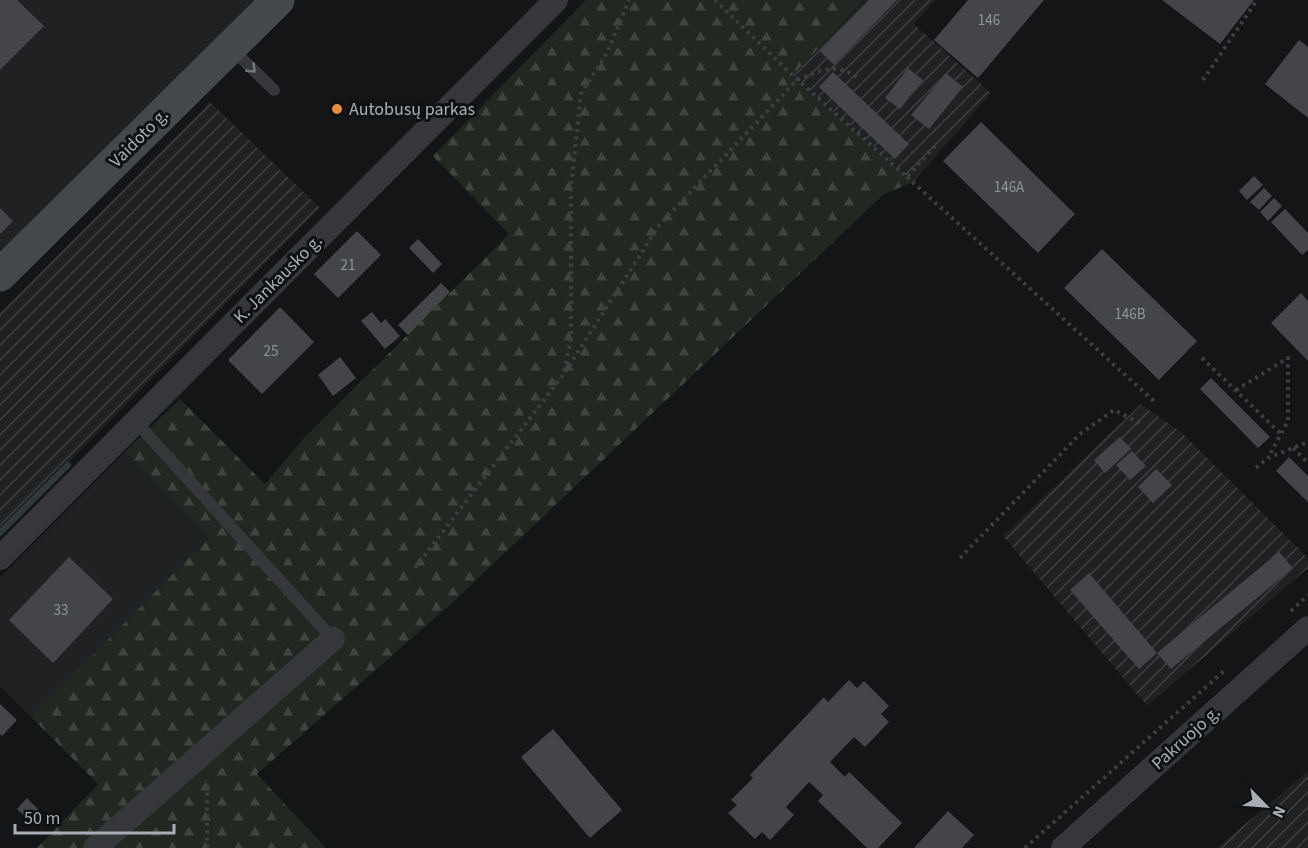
<svg xmlns="http://www.w3.org/2000/svg" width="1308" height="848" font-family="'Source Sans 3',sans-serif">
  <style>
    .built { fill: #202123 }
    .industrial { fill: url(#industrial-furrows) }
    .forest { fill: url(#forest-firs) }
    .lines { fill: none; stroke-linecap: round; stroke-linejoin: round }
    .stream { stroke: #2e393e; stroke-width: 6 }
    .building { fill: #434549 }
    .path { stroke: #3c3e42; stroke-width: 4; stroke-dasharray: 3 4.5; stroke-linecap: butt }
    .lane { stroke: #36373b; stroke-width: 12 }
    .street { stroke: #36373b; stroke-width: 24 }
    .secondary { stroke: #44474b; stroke-width: 33 }
    .oneway { stroke: #74787e }
    .poi-dot { fill: #e68d3d; stroke: #0f1011; stroke-width: 2 }
    .labels { text-anchor: middle; dominant-baseline: central; stroke-width: 6; stroke-linejoin: round; paint-order: stroke }
    .number-label { font-size: 15px; fill: #8e949a }
    .poi-label { font-size: 18px; fill: #a7aeb5; stroke: #0f1011; text-anchor: start }
    .street-label { font-size: 18px; fill: #a7aeb5; stroke: #0f1011 }
  </style>
  <defs>
    <pattern id="industrial-furrows" width="10" height="10" patternUnits="userSpaceOnUse" patternTransform="scale(1.5)"><rect width="10" height="10" fill="#202123"/><path d="M-1 1l2-2M0 10L10 0M9 11l2-2" fill="none" stroke="#3e3f41"/></pattern>
    <pattern id="forest-firs" width="22" height="20" patternUnits="userSpaceOnUse" patternTransform="scale(1.5)"><rect width="22" height="20" fill="#212821"/><path d="M5 1l3.5 6h-7zM16 11l3.5 6h-7z" fill="#3e453f"/></pattern>
  </defs>
  <rect width="100%" height="100%" fill="#141516"/>
  <path class="built" d="M0 0H278L0 275Z
    M125 452 211 537 31 717 0 686V578Z"/>
  <path class="industrial" d="M863 0H936L914 24 991 93 913 182 792 75Z
    M210 102 320 208 0 532V313Z
    M1141 404 1182 433 1308 558V568L1147 706 1003 536Z
    M1308 771V848H1217Z"/>
  <path class="forest" d="M586 0H863L792 76 913 182 884 194 452 603 257 774 326 848H37L98 784 31 717 210 537 125 452 180 399 265 484 305 437 509 234 433 156Z"/>
  <g class="lines">
    <path class="stream" d="M0 533 68 465"/>
  </g>
  <path class="building" d="M0 0H17L44 26 0 70Z
    M869 0H897L834 65 820 51Z
    M968 0H1044L978 78 934 40Z
    M1162 0H1254L1220 44Z
    M1299 40 1308 47V118L1265 84Z
    M908 68 923 80 900 109 885 98Z
    M833 72 909 144 895 159 819 87Z
    M946 73 963 87 929 129 911 115Z
    M981 122 1075 214 1038 253 943 161Z
    M1254 176 1263 185 1247 200 1239 191Z
    M1264 188 1272 196 1259 210 1250 202Z
    M1274 198 1282 206 1268 221 1260 212Z
    M0 208 13 221 0 234Z
    M1285 209 1308 233V250L1302 255 1271 222Z
    M357 231 381 255 338 298 314 274Z
    M418 239 442 264 433 273 409 248Z
    M1102 249 1197 341 1159 380 1064 288Z
    M441 283 450 292 408 335 398 325Z
    M1301 293 1308 301V361L1271 323Z
    M280 307 314 342 262 394 228 360Z
    M372 312 381 323 385 319 400 336 385 349 361 321Z
    M340 357 356 378 333 396 318 375Z
    M1211 378 1270 437 1258 448 1200 389Z
    M1120 437 1131 449 1105 473 1094 460Z
    M1132 451 1146 466 1130 480 1116 465Z
    M1289 457 1308 476V502L1276 471Z
    M1156 469 1172 485 1153 503 1138 487Z
    M1279 552 1293 568 1171 669 1157 653 1139 669 1070 590 1089 573 1157 653Z
    M69 557 113 599 53 663 9 620Z
    M849 680 857 688 864 681 889 706 881 714 889 722 865 747 854 737 830 762 845 777 849 772 902 823 878 848H867L818 801 823 795 809 782 786 807 794 815 770 840 762 832 755 839 728 813 737 805 731 800 753 778 750 775 824 697 828 702Z
    M0 704 17 720 2 736 0 734Z
    M553 729 622 810 590 838 521 757Z
    M27 798 38 809 28 819 17 809Z
    M948 811 974 835 962 848H914Z"/>
  <g class="lines">
    <path class="path" d="M715 0 792 75 907 177 935 146
      M1203 80 1257 0
      M907 177 1155 402
      M1202 358 1281 434
      M565 372 660 224 797 80C821 70 835 62 858 78
      M1236 390 1288 358V421L1268 458
      M1293 448 1308 463
      M1256 468 1268 458 1308 442
      M960 558 1080 434 1114 410 1141 424
      M415 568 563 375 571 340V188L581 94 607 53 629 0
      M1291 611 1308 595
      M207 848V780
      M1025 848 1225 670"/>
    <path class="lane" d="M231 48 274 90
      M136 422 333 639"/>
    <path class="street" d="M0 558 556 0
      M95 848 333 639
      M1063 848 1308 628"/>
    <path class="secondary" d="M0 275 278 0"/>
  </g>
  <defs><path id="oneway-chevron" d="M-2-3.5L2.5 0L-2 3.5" fill="none" stroke-width="1.6" stroke-linecap="round" stroke-linejoin="round" transform="scale(1.5)"/></defs>
  <use class="oneway" href="#oneway-chevron" transform="translate(252 69) rotate(44)"/>
  <circle class="poi-dot" cx="337" cy="109" r="6"/>
  <g class="labels">
    <g class="number-label">
      <text x="989" y="20">146</text>
      <text x="1009" y="187">146A</text>
      <text x="348" y="265">21</text>
      <text x="1130" y="314">146B</text>
      <text x="271" y="351">25</text>
      <text x="61" y="610">33</text>
    </g>
    <g class="poi-label">
      <text x="349" y="109">Autobusų parkas</text>
    </g>
    <g class="street-label">
      <text transform="translate(139 138) rotate(-45)">Vaidoto g.</text>
      <text transform="translate(278 279) rotate(-45)">K. Jankausko g.</text>
      <text transform="translate(1186 738) rotate(-42)">Pakruojo g.</text>
    </g>
  </g>
  <g transform="translate(1266 806) rotate(115)" stroke="#0f1011" stroke-width="4.5" paint-order="stroke">
  <path d="M0-4.5L10 22L0 15L-10 22Z" fill="#a7aeb5"/>
  <text y="-9" font-size="16" font-weight="bold" text-anchor="middle" fill="#a7aeb5">N</text>
  </g>
  <path d="M15 824v9h159v-9" fill="none" stroke="#a7aeb5" stroke-width="3"/>
  <text x="24" y="824" font-size="18" fill="#a7aeb5" stroke="#0f1011" stroke-width="4.5" paint-order="stroke">50 m</text>
</svg>
